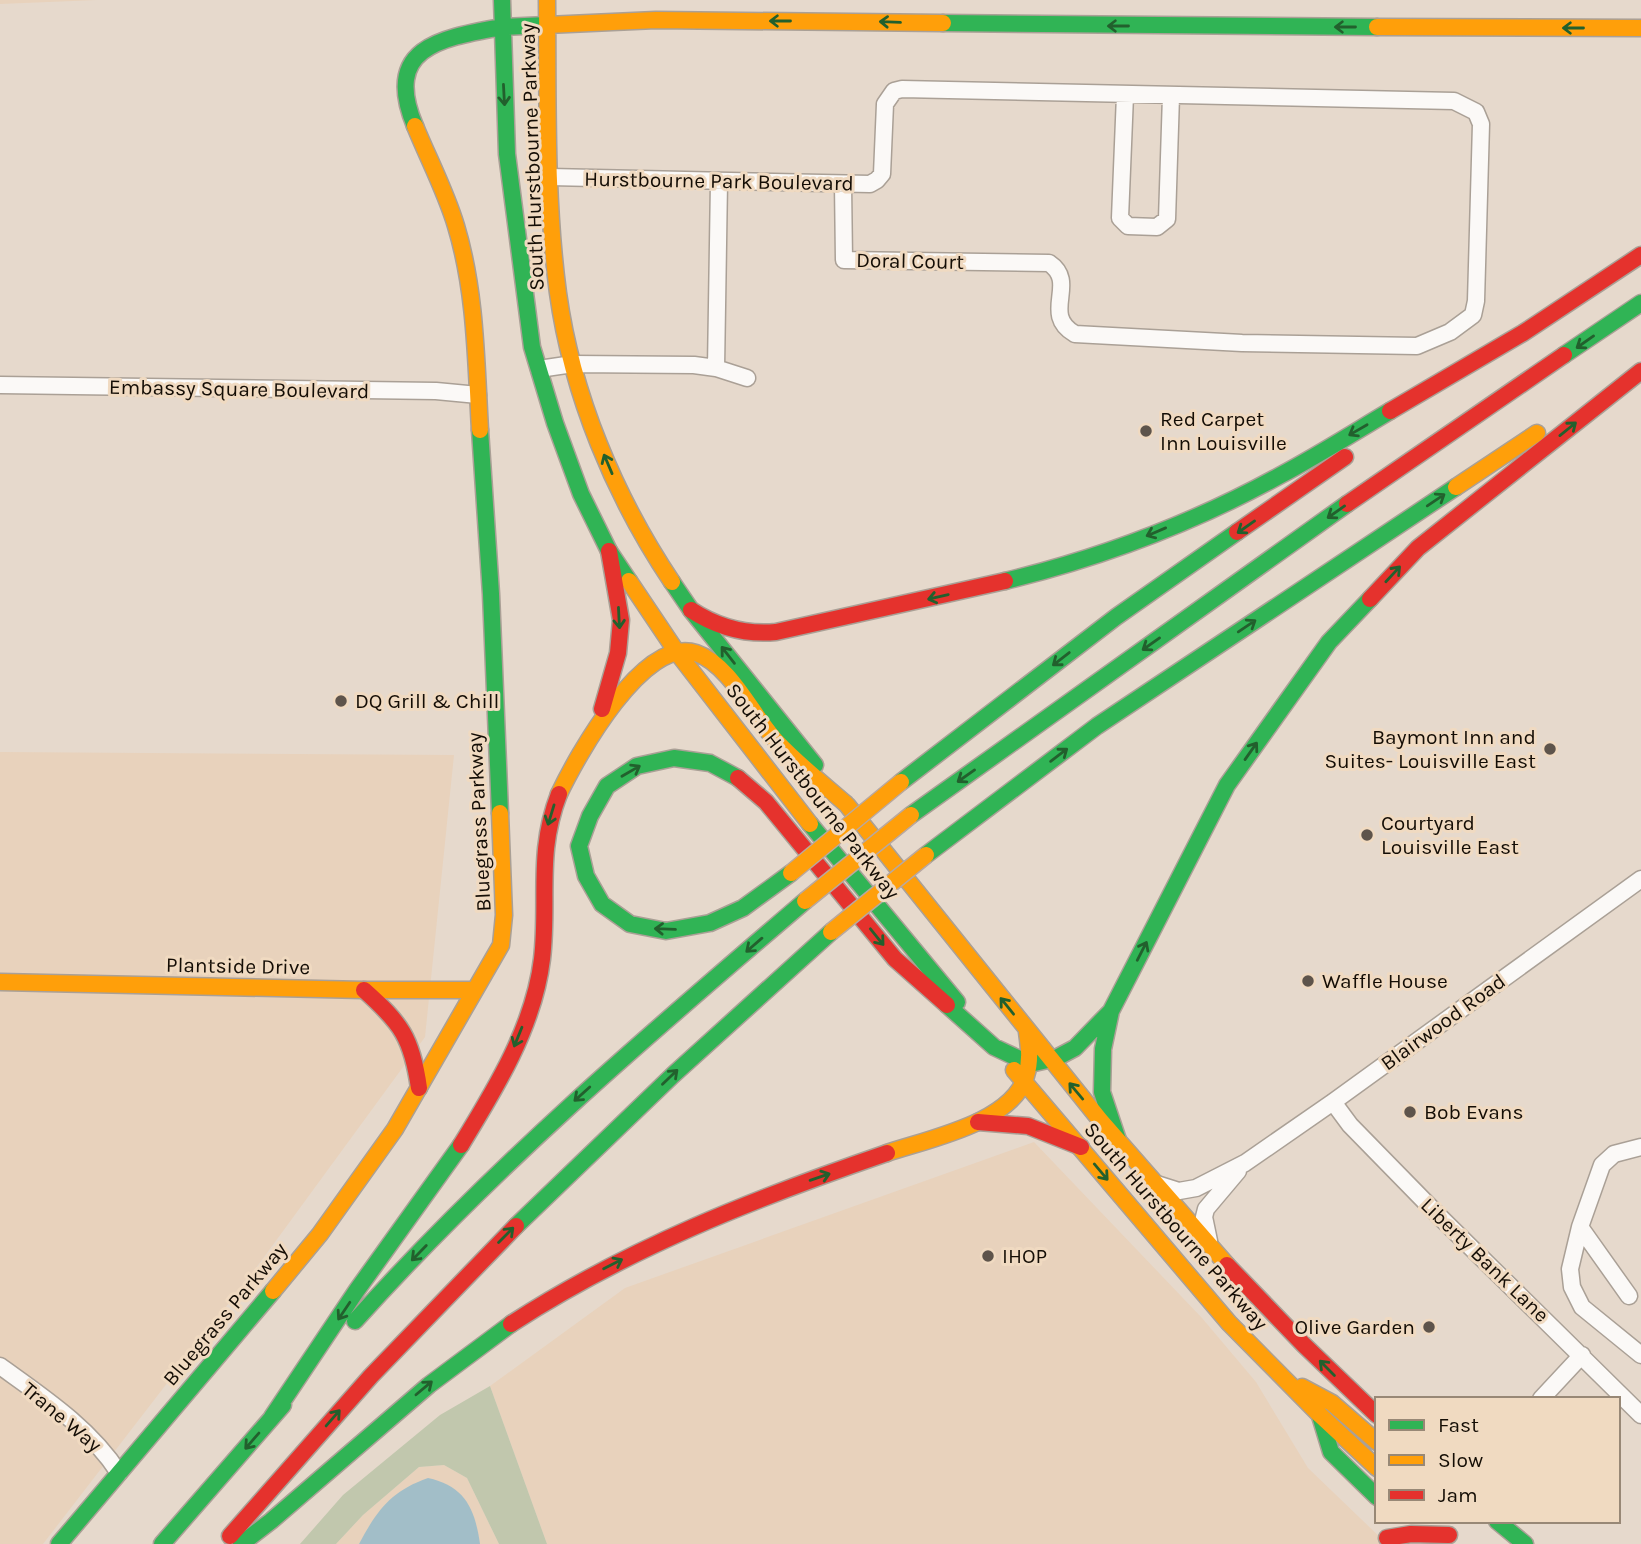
<svg xmlns="http://www.w3.org/2000/svg" width="1641" height="1544" font-family="Karla,sans-serif">
  <style>
    .built { fill: #e8d2bc }
    .green { fill: #c1c7ad }
    .water { fill: #a2bec8 }
    .lines { fill: none; stroke-linecap: round; stroke-linejoin: round }
    .street-casing { stroke: #aaa096; stroke-width: 19 }
    .fast-casing { stroke: #aaa096; stroke-width: 19 }
    .slow-casing { stroke: #aaa096; stroke-width: 19 }
    .jam-casing { stroke: #aaa096; stroke-width: 19 }
    .street { stroke: #fbf9f7; stroke-width: 16 }
    .fast { stroke: #30b455; stroke-width: 16 }
    .slow { stroke: #ff9f0a; stroke-width: 16 }
    .jam { stroke: #e5322d; stroke-width: 16 }
    .slow-bridge-casing { stroke: #b9a89f; stroke-width: 19; stroke-linecap: butt }
    .slow-bridge { stroke: #ff9f0a; stroke-width: 16 }
    .oneway { stroke: #22602d }
    .poi-dot { fill: #5e544b; stroke: #f0dac1; stroke-width: 2.5 }
    .labels { text-anchor: middle; dominant-baseline: central; stroke-width: 6; stroke-linejoin: round; paint-order: stroke }
    .street-label { font-size: 21px; fill: #140d05; stroke: #f0dac1 }
    .poi-label { font-size: 21px; fill: #140d05; stroke: #f0dac1; text-anchor: start }
  </style>
  <rect width="100%" height="100%" fill="#e6d9cc"/>
  <path class="built" d="M0 0H97L0 4Z
    M0 752 454 755 425 1037 256 1268 43 1544H0Z
    M1034 1142 1202 1318 1256 1382 1308 1468 1387 1544H547L490 1386 625 1288Z
    M444 1465 467 1478 499 1544H336L363 1515 419 1467Z"/>
  <path class="green" d="M490 1386 547 1544H499L467 1478 444 1465 419 1467 363 1515 336 1544H300L343 1495 440 1415Z"/>
  <path class="water" d="M428 1478C465 1486 475 1509 480 1544H359C377 1510 391 1491 428 1478Z"/>
  <g class="lines">
    <g class="street-casing">
      <path id="street" d="M1125 95 1120 218 1128 226 1157 227 1167 219 1171 96
        M550 177 870 184 877 180 882 174 885 104 894 91 902 89 1454 101 1476 112 1481 124 1476 301 1473 315 1450 332 1417 346 1242 343 1075 334C1040 314 1079 283 1049 263L844 260 843 184
        M716 368 719 182
        M539 369 573 364 694 365 716 368 747 378
        M0 385 436 391 478 395
        M1333 1102 1350 1125 1439 1216 1641 1415
        M1641 1147 1614 1154 1602 1165 1580 1227 1570 1269 1572 1287 1582 1307 1641 1355
        M1157 1184 1179 1191 1196 1188 1245 1163 1333 1102 1641 879
        M1580 1227 1629 1296
        M1209 1241 1204 1217 1206 1209 1238 1171
        M0 1366C43 1397 90 1428 119 1473
        M1541 1399 1582 1355"/>
    </g>
    <g class="fast-casing">
      <path id="fast" d="M502 0 507 154 532 347 555 423 581 494 609 551 629 581
        M943 23 1377 27
        M502 27 547 25
        M415 126C382 47 441 38 502 27
        M1564 355 1641 303
        M480 430 491 594 500 813
        M1005 581C1100 558 1193 523 1279 476 1317 456 1353 433 1390 411
        M672 582 691 610 815 765
        M738 778 710 763 674 758 637 766 607 786 590 816 579 846 586 876 602 904 630 924 666 931 710 923 743 908 791 873
        M901 782 1116 617 1237 532
        M911 815 1347 504
        M810 824 957 1002
        M926 855 1097 726 1456 487
        M947 1005 994 1047 1030 1064 1056 1058 1075 1048 1111 1011
        M1119 1143 1102 1092 1103 1049 1111 1011 1227 785 1329 642 1370 599
        M516 1226 673 1075 831 932
        M355 1321C493 1167 648 1035 805 901
        M1320 1416 1331 1452 1377 1497
        M272 1417 357 1290 461 1145
        M1497 1521 1525 1544
        M59 1544 273 1291
        M162 1544 283 1405
        M241 1544 271 1521 429 1385 511 1324"/>
    </g>
    <g class="slow-casing">
      <path id="slow" d="M547 0C548 97 545 196 558 293 572 395 615 497 672 582
        M547 25 656 20 943 23
        M1377 27 1641 28
        M415 126C428 158 446 192 456 226 476 292 476 362 480 430
        M1456 487 1537 433
        M629 581 676 651 810 824
        M559 794C577 756 644 635 696 653 731 665 753 717 778 743 799 765 823 784 846 804
        M847 805 1100 1120 1227 1265
        M0 982 364 990H475
        M1014 1070 1229 1323 1320 1415 1377 1468
        M887 1153C928 1139 1012 1123 1026 1076 1031 1061 1029 1046 1027 1032
        M273 1291 320 1234 395 1129 501 945 504 915 500 813
        M1302 1387 1332 1403 1377 1442"/>
    </g>
    <g class="jam-casing">
      <path id="jam" d="M1390 411 1523 333 1641 255
        M1347 504 1564 355
        M1237 532 1345 457
        M1370 599 1418 548 1641 371
        M691 610C717 627 744 635 776 632L1005 581
        M602 709 618 653 621 620 609 551
        M738 778 766 802 895 959 947 1005
        M364 990C401 1023 412 1038 419 1088
        M978 1122 1028 1126 1081 1147
        M461 1145C496 1088 534 1026 542 959 549 900 536 853 559 794
        M1227 1265 1304 1345 1377 1415
        M511 1324C628 1248 756 1198 887 1153
        M230 1536 371 1376 516 1226
        M1387 1538 1411 1534 1449 1535"/>
    </g>
    <use href="#street" class="street"/>
    <use href="#fast" class="fast"/>
    <use href="#slow" class="slow"/>
    <use href="#jam" class="jam"/>
    <g class="slow-bridge-casing">
      <path id="slow-bridge" d="M791 873 901 782
        M805 901 911 815
        M831 932 926 855"/>
    </g>
    <use href="#slow-bridge" class="slow-bridge"/>
  </g>
  <defs><path id="oneway-shaft" d="M-6 0H5M1.5-3L5.5 0L1.5 3" fill="none" stroke-width="1.6" stroke-linecap="round" stroke-linejoin="round" transform="scale(1.75)"/></defs>
  <g class="oneway">
    <use href="#oneway-shaft" transform="translate(780 21) rotate(-180)"/>
    <use href="#oneway-shaft" transform="translate(890 22) rotate(-178)"/>
    <use href="#oneway-shaft" transform="translate(1118 26) rotate(-180)"/>
    <use href="#oneway-shaft" transform="translate(1345 27) rotate(-180)"/>
    <use href="#oneway-shaft" transform="translate(1573 28) rotate(-180)"/>
    <use href="#oneway-shaft" transform="translate(504 95) rotate(87)"/>
    <use href="#oneway-shaft" transform="translate(1585 342) rotate(145)"/>
    <use href="#oneway-shaft" transform="translate(1568 429) rotate(-39)"/>
    <use href="#oneway-shaft" transform="translate(1358 430) rotate(150)"/>
    <use href="#oneway-shaft" transform="translate(608 464) rotate(-113)"/>
    <use href="#oneway-shaft" transform="translate(1436 500) rotate(-34)"/>
    <use href="#oneway-shaft" transform="translate(1336 512) rotate(145)"/>
    <use href="#oneway-shaft" transform="translate(1246 527) rotate(145)"/>
    <use href="#oneway-shaft" transform="translate(1156 532) rotate(157)"/>
    <use href="#oneway-shaft" transform="translate(1393 574) rotate(-47)"/>
    <use href="#oneway-shaft" transform="translate(938 597) rotate(167)"/>
    <use href="#oneway-shaft" transform="translate(619 618) rotate(87)"/>
    <use href="#oneway-shaft" transform="translate(1247 626) rotate(-34)"/>
    <use href="#oneway-shaft" transform="translate(1151 644) rotate(145)"/>
    <use href="#oneway-shaft" transform="translate(728 655) rotate(-128)"/>
    <use href="#oneway-shaft" transform="translate(1061 659) rotate(142)"/>
    <use href="#oneway-shaft" transform="translate(1251 751) rotate(-55)"/>
    <use href="#oneway-shaft" transform="translate(1059 755) rotate(-37)"/>
    <use href="#oneway-shaft" transform="translate(631 771) rotate(-30)"/>
    <use href="#oneway-shaft" transform="translate(966 776) rotate(145)"/>
    <use href="#oneway-shaft" transform="translate(551 815) rotate(107)"/>
    <use href="#oneway-shaft" transform="translate(665 929) rotate(-178)"/>
    <use href="#oneway-shaft" transform="translate(877 937) rotate(51)"/>
    <use href="#oneway-shaft" transform="translate(754 945) rotate(139)"/>
    <use href="#oneway-shaft" transform="translate(1142 951) rotate(-63)"/>
    <use href="#oneway-shaft" transform="translate(1007 1006) rotate(-129)"/>
    <use href="#oneway-shaft" transform="translate(518 1037) rotate(112)"/>
    <use href="#oneway-shaft" transform="translate(670 1077) rotate(-44)"/>
    <use href="#oneway-shaft" transform="translate(1076 1091) rotate(-130)"/>
    <use href="#oneway-shaft" transform="translate(582 1094) rotate(138)"/>
    <use href="#oneway-shaft" transform="translate(1101 1172) rotate(50)"/>
    <use href="#oneway-shaft" transform="translate(820 1177) rotate(-19)"/>
    <use href="#oneway-shaft" transform="translate(506 1235) rotate(-45)"/>
    <use href="#oneway-shaft" transform="translate(419 1253) rotate(134)"/>
    <use href="#oneway-shaft" transform="translate(613 1264) rotate(-27)"/>
    <use href="#oneway-shaft" transform="translate(344 1311) rotate(124)"/>
    <use href="#oneway-shaft" transform="translate(1327 1368) rotate(-135)"/>
    <use href="#oneway-shaft" transform="translate(424 1388) rotate(-40)"/>
    <use href="#oneway-shaft" transform="translate(333 1418) rotate(-49)"/>
    <use href="#oneway-shaft" transform="translate(252 1441) rotate(131)"/>
  </g>
  <g class="poi-dot">
    <circle cx="1146" cy="431" r="7"/>
    <circle cx="341" cy="701" r="7"/>
    <circle cx="1550" cy="749" r="7"/>
    <circle cx="1367" cy="835" r="7"/>
    <circle cx="1308" cy="981" r="7"/>
    <circle cx="1410" cy="1112" r="7"/>
    <circle cx="988" cy="1256" r="7"/>
    <circle cx="1429" cy="1327" r="7"/>
  </g>
  <g class="labels">
    <g class="street-label">
      <text transform="translate(532 157) rotate(-92)">South Hurstbourne Parkway</text>
      <text transform="translate(719 181) rotate(1)">Hurstbourne Park Boulevard</text>
      <text transform="translate(910 261) rotate(1)">Doral Court</text>
      <text transform="translate(239 389) rotate(1)">Embassy Square Boulevard</text>
      <text transform="translate(813 791) rotate(52)">South Hurstbourne Parkway</text>
      <text transform="translate(479 822) rotate(-93)">Bluegrass Parkway</text>
      <text transform="translate(238 966) rotate(1)">Plantside Drive</text>
      <text transform="translate(1443 1022) rotate(-36)">Blairwood Road</text>
      <text transform="translate(1176 1226) rotate(49)">South Hurstbourne Parkway</text>
      <text transform="translate(1485 1260) rotate(44)">Liberty Bank Lane</text>
      <text transform="translate(225 1314) rotate(-50)">Bluegrass Parkway</text>
      <text transform="translate(62 1417) rotate(40)">Trane Way</text>
    </g>
    <g class="poi-label">
      <text x="1160" y="419">Red Carpet<tspan x="1160" dy="24">Inn Louisville</tspan></text>
      <text x="355" y="701">DQ Grill &amp; Chill</text>
      <text x="1536" y="737" text-anchor="end">Baymont Inn and<tspan x="1536" dy="24">Suites- Louisville East</tspan></text>
      <text x="1381" y="823">Courtyard<tspan x="1381" dy="24">Louisville East</tspan></text>
      <text x="1322" y="981">Waffle House</text>
      <text x="1424" y="1112">Bob Evans</text>
      <text x="1002" y="1256">IHOP</text>
      <text x="1415" y="1327" text-anchor="end">Olive Garden</text>
    </g>
  </g>
  <rect x="1375" y="1397" width="245" height="126" fill="#f0dac1" stroke="#988876" stroke-width="2"/>
  <rect x="1389" y="1420" width="35" height="10" fill="#30b455" stroke="#988876" stroke-width="2"/>
  <text x="1438" y="1432" font-size="21" fill="#140d05">Fast</text>
  <rect x="1389" y="1455" width="35" height="10" fill="#ff9f0a" stroke="#988876" stroke-width="2"/>
  <text x="1438" y="1467" font-size="21" fill="#140d05">Slow</text>
  <rect x="1389" y="1490" width="35" height="10" fill="#e5322d" stroke="#988876" stroke-width="2"/>
  <text x="1438" y="1502" font-size="21" fill="#140d05">Jam</text>
</svg>
